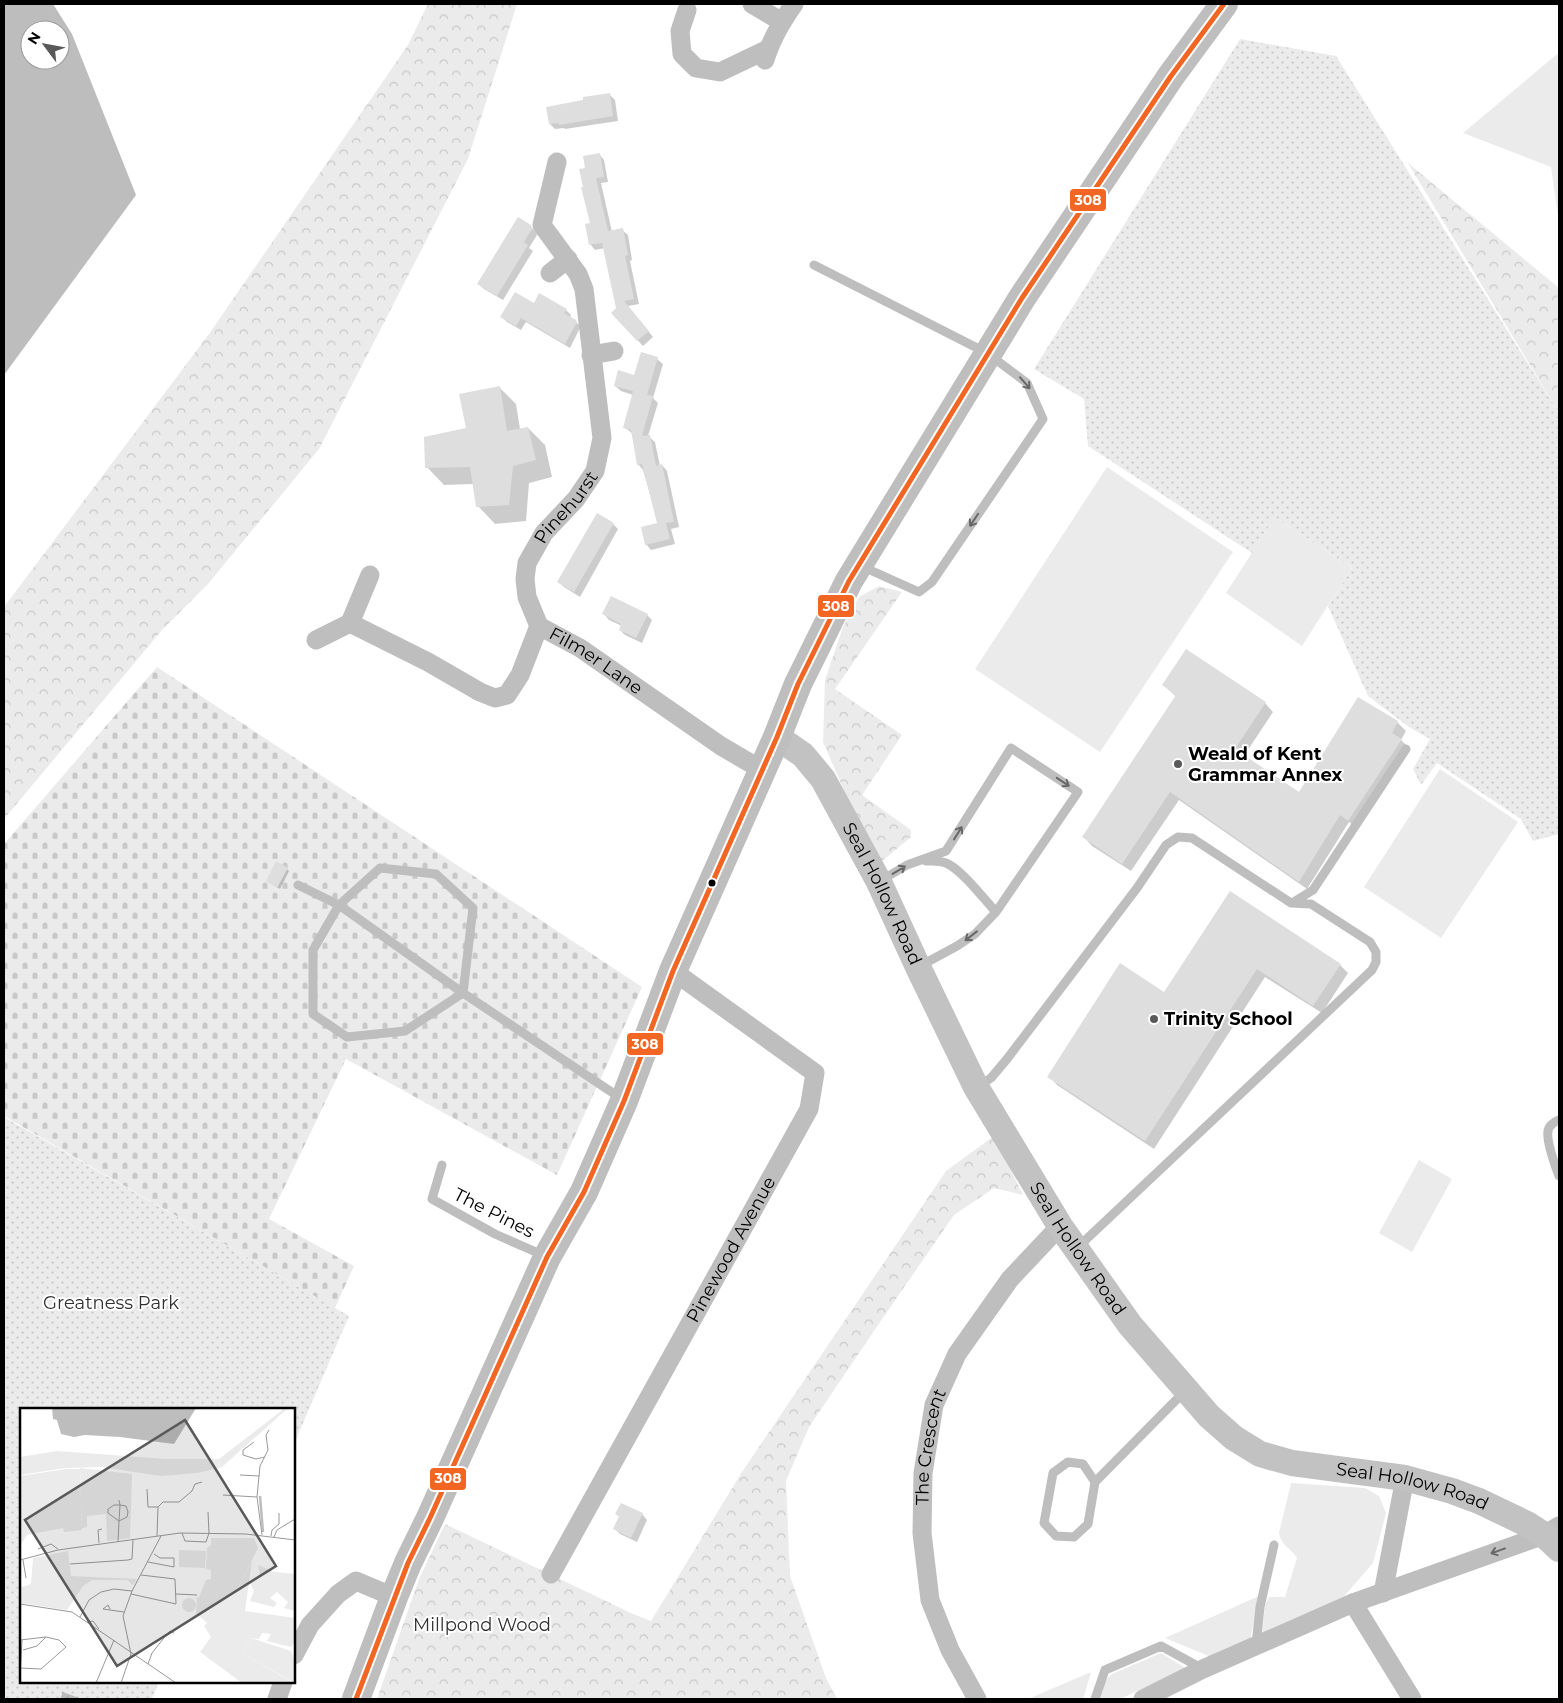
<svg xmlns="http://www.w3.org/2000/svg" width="1563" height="1703" font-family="Montserrat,sans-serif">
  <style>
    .grass { fill: #ebebeb }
    .forest { fill: url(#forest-crowns) }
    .cemetery { fill: url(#cemetery-stones) }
    .park { fill: url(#park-dots) }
    .water { fill: #bdbdbd; fill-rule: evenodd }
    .shadow { fill: #0003 }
    .building { fill: #dedede }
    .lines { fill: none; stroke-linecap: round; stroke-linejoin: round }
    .service { stroke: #bebebe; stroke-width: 9 }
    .minor { stroke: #bebebe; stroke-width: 19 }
    .secondary { stroke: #c2c2c2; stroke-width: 26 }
    .trunk { stroke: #bebebe; stroke-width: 28 }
    .bus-1-casing { stroke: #fff; stroke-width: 9 }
    .bus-1 { stroke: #f26522; stroke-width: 5 }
    .oneway { stroke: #686868 }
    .poi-dot { fill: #595959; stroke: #fff; stroke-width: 2 }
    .bus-dot { fill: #000; stroke: #fff; stroke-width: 2 }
    .labels { text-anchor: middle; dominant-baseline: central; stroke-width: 4; stroke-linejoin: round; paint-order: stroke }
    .street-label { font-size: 18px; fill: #000; stroke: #fff }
    .poi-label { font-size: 18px; font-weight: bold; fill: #000; stroke: #fff; text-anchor: start }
    .park-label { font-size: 18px; fill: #313131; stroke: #fff }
    .inset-river { fill: none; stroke: #bdbdbd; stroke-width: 2.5 }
    .inset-road { fill: none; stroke: #999; stroke-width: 1 }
    .view { fill: #595959; fill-opacity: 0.15; stroke: #595959; stroke-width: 2.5 }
    .inset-edge { fill: none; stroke: #000; stroke-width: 2.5 }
    .line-badge { stroke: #fff; stroke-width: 2 }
    .badge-label { font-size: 14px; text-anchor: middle; font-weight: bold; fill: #fff }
  </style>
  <defs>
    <pattern id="forest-crowns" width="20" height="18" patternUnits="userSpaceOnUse" patternTransform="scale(1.25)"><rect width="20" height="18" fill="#ebebeb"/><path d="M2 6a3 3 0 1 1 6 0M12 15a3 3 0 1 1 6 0" fill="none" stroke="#c8c8c8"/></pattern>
    <pattern id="cemetery-stones" width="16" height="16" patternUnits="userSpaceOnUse" patternTransform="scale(1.25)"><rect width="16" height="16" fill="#ebebeb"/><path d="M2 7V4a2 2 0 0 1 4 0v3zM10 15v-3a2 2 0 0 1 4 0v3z" fill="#c8c8c8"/></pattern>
    <pattern id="park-dots" width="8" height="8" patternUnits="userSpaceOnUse" patternTransform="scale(1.25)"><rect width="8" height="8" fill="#ebebeb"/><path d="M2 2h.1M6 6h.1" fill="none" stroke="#c8c8c8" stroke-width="1.8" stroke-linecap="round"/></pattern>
  </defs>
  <rect width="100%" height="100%" fill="#fff"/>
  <path class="grass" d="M1559 54V222L1551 167 1463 133 1556 55Z
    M1107 467 1233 552 1100 752 975 669Z
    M1275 517 1352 568 1302 646 1226 593Z
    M1440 769 1518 822 1441 938 1364 887Z
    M1419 1160 1452 1179 1412 1252 1379 1233Z
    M1291 1483 1365 1488 1379 1496 1386 1513 1373 1563 1340 1601 1262 1635 1265 1605 1269 1597H1285L1297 1558C1290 1546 1282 1548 1279 1533Z
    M1259 1596 1250 1641 1211 1657 1165 1638Z
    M1161 1653 1184 1667 1185 1669 1120 1699H1099L1104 1682 1112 1674Z
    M1091 1672 1083 1699H1028Z"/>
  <path class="forest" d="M428 4H517L468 159 319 449 208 584 162 630 4 819V607L209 334 408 45Z
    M1408 163 1559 288V413Z
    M879 586 902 592 835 689 902 735 862 795 911 830V837L881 862 850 804 823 742 825 680 843 627 859 597Z
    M994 1136 1023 1195 994 1188 954 1215 878 1325 809 1427 786 1481 790 1576 826 1678 837 1699H377L419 1579 445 1524 633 1614 651 1621 742 1472 946 1171Z"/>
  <path class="cemetery" d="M157 667 642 987 557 1175 346 1059 269 1219 354 1266 335 1308 4 1116V844Z"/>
  <path class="park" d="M1240 39 1336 56 1559 413V834L1533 841 1521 819 1437 763 1421 785 1413 769 1430 739 1409 727 1368 696 1328 606 1352 568 1275 517 1252 553 1088 446 1084 399 1034 369Z
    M4 1117 349 1316 294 1444V1409H21V1682H159L152 1699H4Z"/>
  <path class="water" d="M4 4H53L72 34 136 195 4 375ZM30 30H60V60H30Z"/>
  <path class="shadow" d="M609 94 615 100 618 121 565 129 564 128 555 129 550 124Z
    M599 154 604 160 608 182 601 183 612 232 622 230 628 235 632 260 630 261 639 304 628 306 653 337 643 346 613 313 618 309 605 248 595 250 590 244 592 223 587 169Z
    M530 226 536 232 537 235 529 248 533 251 503 300 484 289 479 284Z
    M534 304 566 310 571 315 570 318 581 326 570 348 526 322 521 330 507 322 502 317Z
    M657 359 663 364 653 398 658 403 648 436 655 442 660 466 662 465 667 471 679 527 671 529 675 544 651 550 646 544 659 524 643 470 638 464 633 434 624 427 633 395 621 391 615 386 634 376Z
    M499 387 516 404 520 429 528 428 545 445 552 477 529 483 526 521 495 524 478 506 474 484 444 485 427 467 467 429Z
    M613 524 618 529 580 597 564 587 558 582Z
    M604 614 647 615 652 620 642 643 625 635 620 630 622 626 609 620Z
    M1163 685 1265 703 1273 712 1244 756 1299 794 1397 722 1406 731 1401 740 1409 748 1357 829 1349 822 1307 889 1179 800 1131 871 1092 846 1084 837 1177 697Z
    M287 869 289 871 280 889 270 883Z
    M1230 893 1340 965 1348 973 1322 1013 1265 977 1154 1149 1057 1085 1049 1076 1164 994Z
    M616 1514H642L647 1520 637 1542 620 1534 615 1529 620 1517Z
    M63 1692 82 1699H60Z"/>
  <path class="building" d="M610 93 613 116 559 125 558 123 549 124 546 107 583 100V97Z
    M600 153 604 177 596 178 608 231 623 228 628 255 625 256 634 299 624 301 649 331 637 341 611 313 616 308 602 243 589 245 585 224 590 223 581 187H583L579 169 585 168 583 156Z
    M518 217 531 225 532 229 524 242 528 245 497 296 477 284Z
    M515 292 534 303 539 293 567 309 564 313 576 320 577 322 565 344 521 318 516 326 500 317Z
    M641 352 658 357 647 395 653 396 642 436 650 435 656 466 662 464 674 522 666 523 670 539 645 545 641 527 657 523 642 464 637 465 631 430 623 428 633 391 614 386 618 370 634 375Z
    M500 386 507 431 528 427 536 460 513 466 509 505 476 507 470 467 425 468 424 437 466 428 459 394Z
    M597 513 614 523 574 592 557 582Z
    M611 596 648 614 636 638 619 630 621 624 602 614Z
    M1186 649 1266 702 1235 749 1299 792 1358 697 1398 721 1392 733 1402 739 1348 821 1340 815 1299 882 1170 792 1122 864 1082 837 1176 695 1162 685Z
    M276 861 288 868 277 888 266 881Z
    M1230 891 1341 964 1313 1006 1257 969 1145 1141 1047 1077 1120 963 1164 992Z
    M621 1503 643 1513 631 1538 613 1529 619 1516 615 1514Z"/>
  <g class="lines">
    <path class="service" d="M814 265 987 353 1027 383 1043 419 932 582 919 592 861 566
      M926 861C933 861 939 860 946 863 961 869 984 899 996 912
      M880 881 907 865 946 851 1011 748 1078 792 996 912 975 934 957 946 920 966
      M298 885 339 905 380 868 436 874 473 908 463 993 622 1099
      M1292 903 1313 890 1406 749
      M339 905 463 993 405 1031 347 1037 313 1014V950Z
      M978 1086 991 1078 1007 1059 1137 888 1166 845 1178 837 1192 838 1291 903 1311 904 1370 942 1376 952V962L1372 970 1077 1248
      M1559 1120C1554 1122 1549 1125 1548 1131 1546 1142 1555 1165 1559 1176
      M442 1165 432 1199 495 1234 545 1256
      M1095 1482 1083 1464 1068 1462 1053 1473 1044 1523 1056 1536 1074 1537 1088 1524 1095 1482 1184 1392
      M1256 1645 1260 1607 1274 1545
      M1095 1699 1105 1670 1161 1646 1203 1669"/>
    <g class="minor">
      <path d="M752 4 782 22"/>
      <path d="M687 10 680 31 682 54 696 68 720 72 768 49"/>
      <path d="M765 60C771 39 782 21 794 4"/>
      <path d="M550 273 568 259"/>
      <path d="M591 355 614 351"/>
      <path id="s1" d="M350 623 428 662 480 692 495 698 507 695 520 675 539 626 580 648 721 746 762 770"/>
      <path id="s2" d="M539 626 527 597 525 579 527 563 544 533 576 499 595 471 602 438 584 289 578 274 542 225 557 162"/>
      <path d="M316 640 350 623 370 575"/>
      <path id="s3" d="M551 1574 809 1109 815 1073 673 971"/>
      <path d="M1383 1593 1405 1478"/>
      <path d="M1353 1603 1412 1699"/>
      <path d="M294 1655 310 1625 338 1594 356 1581 394 1597"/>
      <path d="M277 1699 283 1682"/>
      <path id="s4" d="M977 1699 950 1650 930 1600 922 1533 923 1473 934 1405 957 1354 1010 1279 1060 1226"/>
      <path d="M1143 1699 1203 1669 1353 1603 1544 1535 1559 1526"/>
    </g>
    <path class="secondary" id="s5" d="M777 737 803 755 823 779 879 882 918 967 976 1087 1060 1226 1130 1325 1209 1416 1234 1438 1260 1454 1292 1463 1405 1478 1452 1491 1479 1501 1527 1524 1544 1535 1559 1549"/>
    <path class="trunk" d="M356 1699 394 1597 408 1563 430 1518 547 1257 584 1192 624 1101 673 971 777 737 798 684 849 581 1022 298 1171 76 1224 4"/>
    <g class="bus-1-casing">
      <path id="bus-1" d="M356 1699 408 1563 430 1518 547 1257 584 1192 624 1101 673 971 777 737 798 684 849 581 1022 298 1171 76 1224 4"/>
    </g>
    <use href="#bus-1" class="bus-1"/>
  </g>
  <defs><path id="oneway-shaft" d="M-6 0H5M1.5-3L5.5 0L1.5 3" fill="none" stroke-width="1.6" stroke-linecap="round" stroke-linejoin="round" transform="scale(1.25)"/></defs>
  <g class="oneway">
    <use href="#oneway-shaft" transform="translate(1025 383) rotate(49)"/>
    <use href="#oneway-shaft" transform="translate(974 520) rotate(124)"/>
    <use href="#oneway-shaft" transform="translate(1063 782) rotate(33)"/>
    <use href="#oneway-shaft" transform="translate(958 833) rotate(-58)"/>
    <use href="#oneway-shaft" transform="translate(899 870) rotate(-31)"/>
    <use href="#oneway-shaft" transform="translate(971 936) rotate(142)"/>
    <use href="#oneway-shaft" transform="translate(1498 1551) rotate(160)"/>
  </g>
  <g class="poi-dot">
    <circle cx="1178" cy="764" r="5"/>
    <circle cx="1154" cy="1019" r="5"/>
  </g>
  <circle class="bus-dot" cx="712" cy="883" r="4.5"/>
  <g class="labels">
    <g class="street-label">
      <text stroke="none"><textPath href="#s2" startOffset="134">Pinehurst</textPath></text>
      <text stroke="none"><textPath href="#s1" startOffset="319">Filmer Lane</textPath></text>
      <text stroke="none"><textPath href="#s5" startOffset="192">Seal Hollow Road</textPath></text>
      <text transform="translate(494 1213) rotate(27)">The Pines</text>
      <text stroke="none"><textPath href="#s5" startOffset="598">Seal Hollow Road</textPath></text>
      <text stroke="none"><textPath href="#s3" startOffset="371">Pinewood Avenue</textPath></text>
      <text stroke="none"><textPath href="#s4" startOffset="264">The Crescent</textPath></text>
      <text stroke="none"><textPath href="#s5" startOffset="1031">Seal Hollow Road</textPath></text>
    </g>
    <g class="poi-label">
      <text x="1188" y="754">Weald of Kent<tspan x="1188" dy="21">Grammar Annex</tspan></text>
      <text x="1164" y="1019">Trinity School</text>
    </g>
    <g class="park-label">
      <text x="111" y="1303">Greatness Park</text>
      <text x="482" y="1625">Millpond Wood</text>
    </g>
  </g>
  <g transform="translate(20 1408)">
    <rect width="275" height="275" fill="#fff"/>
    <path d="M159 142 186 143 185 160 159 159ZM238 157 254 164 275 166V203L264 200 268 194 257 184 250 190 257 195 254 199 230 193 234 183 230 175 240 167ZM162 197a7 7 0 1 1 14 0a7 7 0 1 1-14 0ZM231 230 271 243 275 255V275L223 246Z" fill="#ebebeb"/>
    <path d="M265 0H268L202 59 177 65 141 68 81 59 45 60 0 67V49L37 43 146 51H199ZM48 143 51 168 117 171 113 177 107 172H72L63 178 47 202 0 195V167L2 179 11 176 13 150ZM232 153 225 203 275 210V233L271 239 247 233 251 226 242 225 239 231 231 230 223 246 274 275H222L180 244 191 229 184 218 216 184Z" fill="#ebebeb"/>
    <path d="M60 60 112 66 110 130 87 133 86 106 67 108V119L62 120Z" fill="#ebebeb"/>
    <path d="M46 61H60L62 122 44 124 43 120 7 127 0 138V68ZM191 130H234L238 140 216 184 187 215 176 205 177 191H174L179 189 186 172 191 171V162L186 161 187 140 191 137Z" fill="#ebebeb"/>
    <path d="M32 0H176L154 36 100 29 65 27 54 29 41 26 37 12 33 11Z" fill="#bdbdbd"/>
    <path class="inset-river" d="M240 88 243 124"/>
    <path class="inset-road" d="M234 34 223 42V47L236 51 245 49M220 67 239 68M127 81 128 99H138L137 128M203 87 237 89M94 97H100L99 113 88 105V101ZM138 99 143 94H159L172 83 175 76 182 74M162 125 165 133 186 134 189 125 188 104M242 127 237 89 240 58 248 42 246 27 249 22M251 128 252 122 259 116V105M254 129 257 122 275 111M98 134 99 113 107 109 108 104 106 98 100 97 99 92M79 135 78 122 82 121M18 141 31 136 38 141M0 152 38 142 160 125 226 126 275 132M3 152 6 170M128 154 154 159V150H140L134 146M50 156 108 152 112 151 113 132M111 186 156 196 155 171 121 167M156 186 177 187M0 196 52 204 156 275M90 201 88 197 83 201 104 204M60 209 69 192 81 184 94 181 112 183M67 214 73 213 79 221M0 232 26 229 39 232 46 239 21 261 0 260M3 242 17 238 26 229M128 256 132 245 147 226 150 223 154 225M0 270 2 232M76 275 94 232M101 275 111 246 103 208 112 183 141 128"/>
    <path class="view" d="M165 12 256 158 97 258 5 112Z"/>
    <rect width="275" height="275" class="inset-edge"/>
  </g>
  <g class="line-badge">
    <rect x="1069" y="188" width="38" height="24" rx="5" fill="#f26522"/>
    <rect x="817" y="594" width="38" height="24" rx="5" fill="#f26522"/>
    <rect x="626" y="1032" width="38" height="24" rx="5" fill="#f26522"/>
    <rect x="429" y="1467" width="38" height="24" rx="5" fill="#f26522"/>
  </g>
  <g class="badge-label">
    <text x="1088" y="205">308</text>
    <text x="836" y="611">308</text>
    <text x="645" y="1049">308</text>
    <text x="448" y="1483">308</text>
  </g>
  <rect width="1563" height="1703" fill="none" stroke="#000000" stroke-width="10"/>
  <g transform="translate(45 45) rotate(302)"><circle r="24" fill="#ffffff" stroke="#999999"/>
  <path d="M0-4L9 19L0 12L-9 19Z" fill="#595959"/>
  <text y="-8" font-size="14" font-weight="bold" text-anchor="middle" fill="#000000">N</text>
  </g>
</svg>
